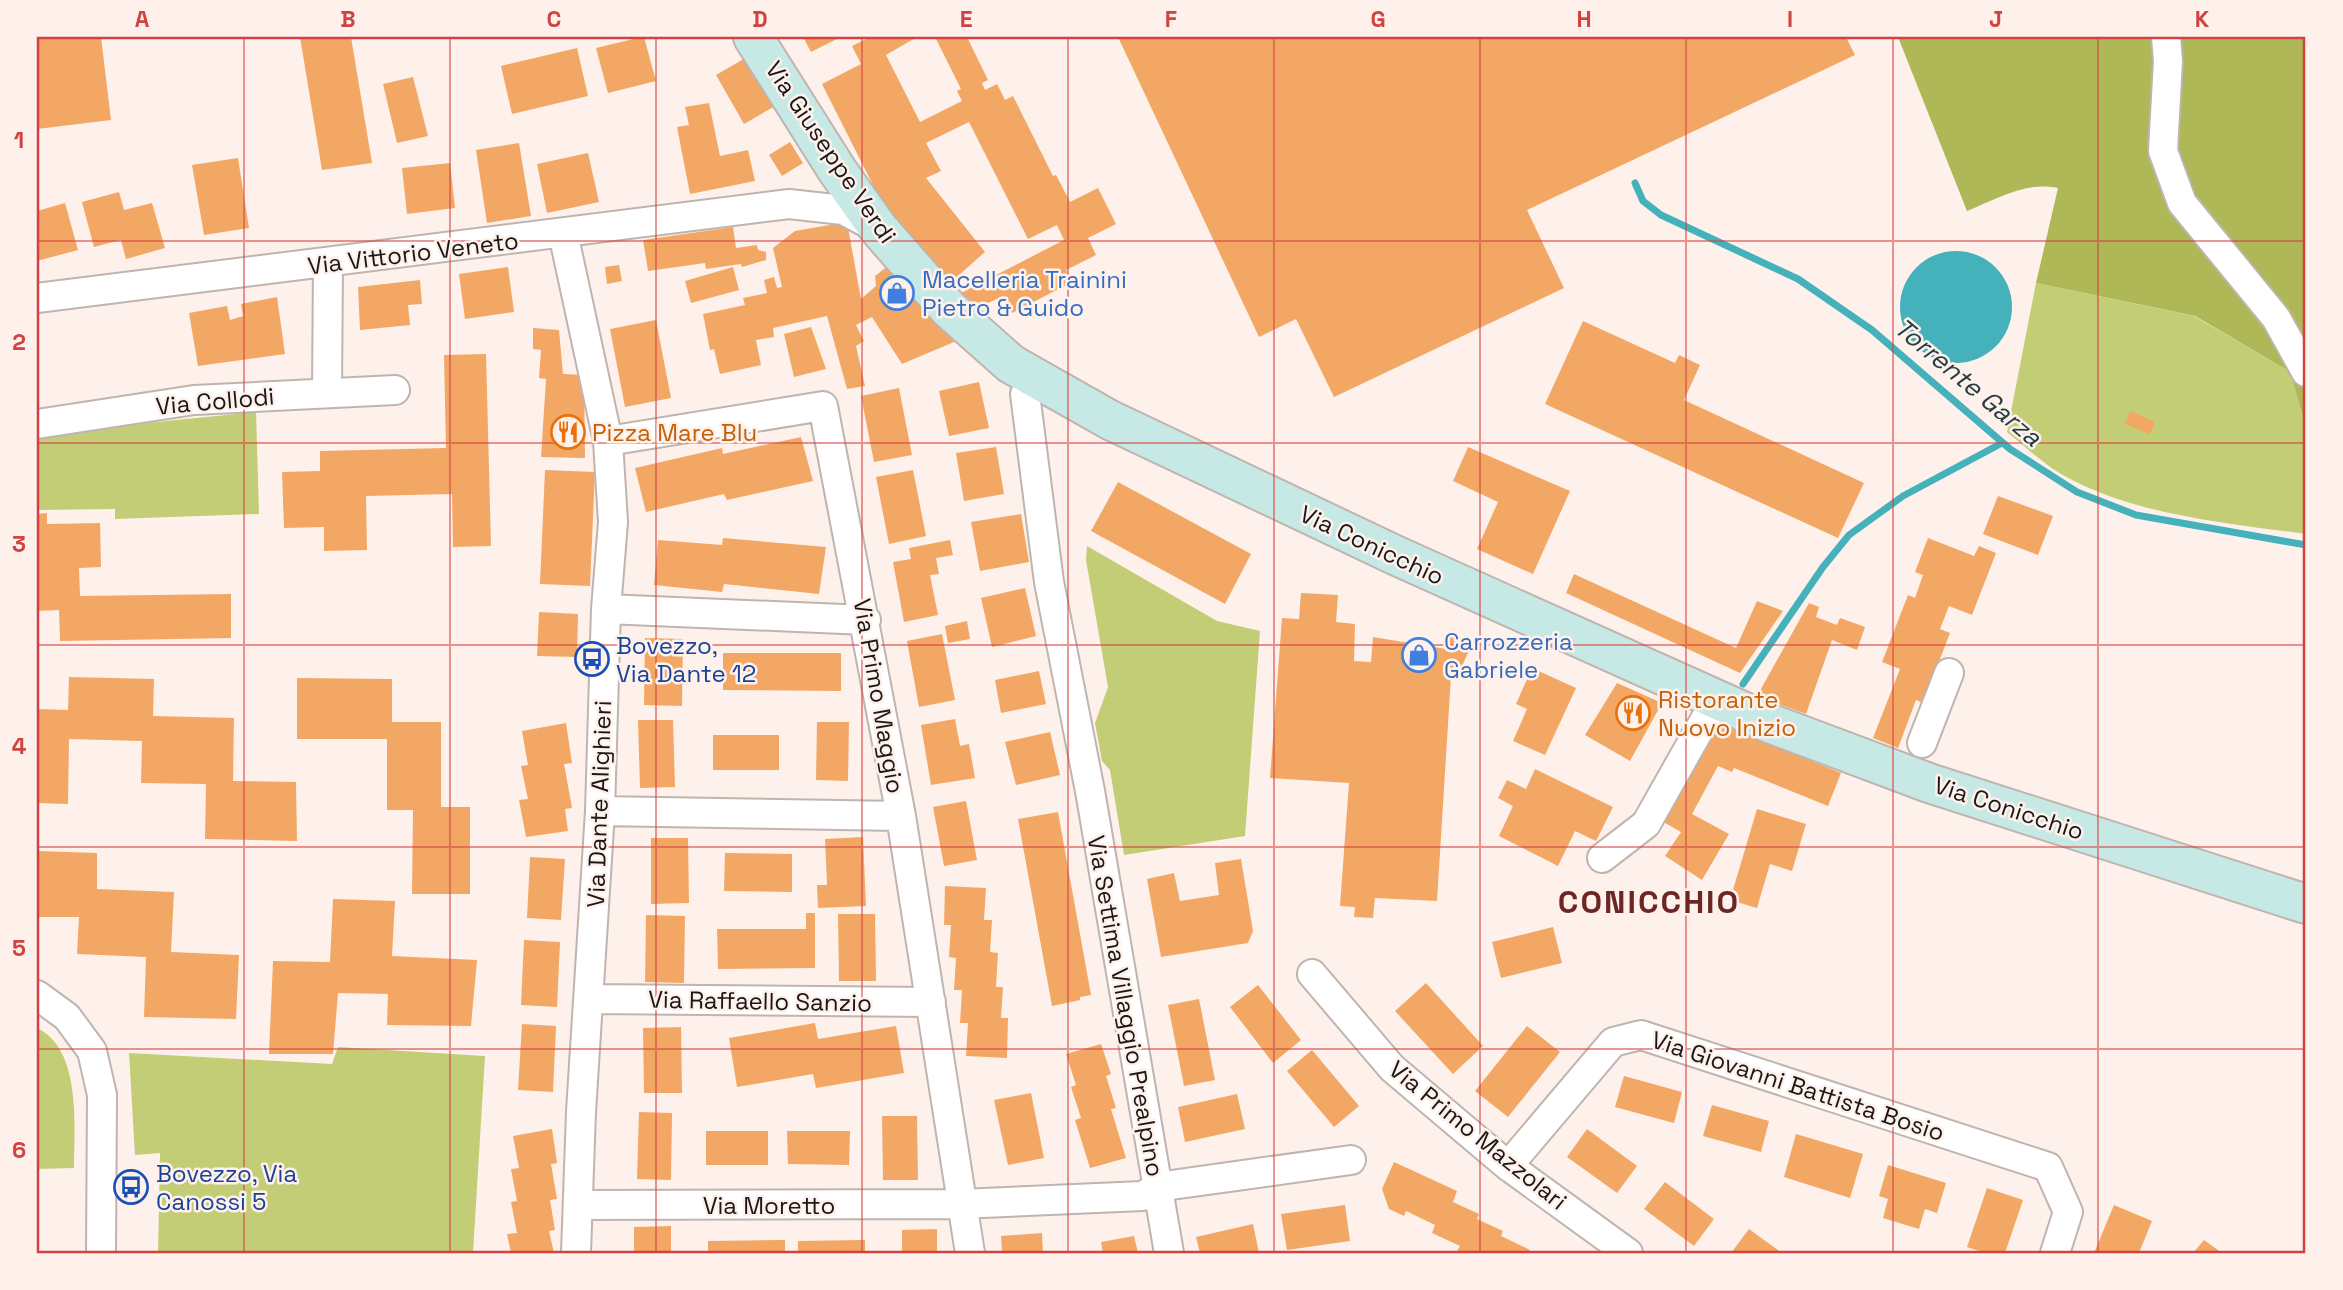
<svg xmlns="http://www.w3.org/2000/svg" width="2343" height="1290" font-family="'Space Grotesk',sans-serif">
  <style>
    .green { fill: #c3cd76 }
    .forest { fill: #aeb857 }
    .water { fill: #45b1bb }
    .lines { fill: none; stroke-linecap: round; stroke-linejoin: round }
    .stream { stroke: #45b1bb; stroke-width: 7 }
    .building { fill: #f3a764 }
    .street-casing { stroke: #c0b4af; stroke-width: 32 }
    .secondary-casing { stroke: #c0b4af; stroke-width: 42 }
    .street { stroke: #fff; stroke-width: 28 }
    .secondary { stroke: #c6e9e6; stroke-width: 38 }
    .grid { fill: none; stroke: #d14240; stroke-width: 2; stroke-opacity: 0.55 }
    .labels { text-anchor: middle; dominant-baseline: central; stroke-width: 5; stroke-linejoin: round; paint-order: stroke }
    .street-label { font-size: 24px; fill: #1b1715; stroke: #fef1ec }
    .shop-label { font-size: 24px; fill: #366cbe; stroke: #fef1ec; text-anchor: start }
    .food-label { font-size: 24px; fill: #c56008; stroke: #fef1ec; text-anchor: start }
    .transit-label { font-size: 24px; fill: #164399; stroke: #fef1ec; text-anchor: start }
    .water-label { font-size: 26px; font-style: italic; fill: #253e40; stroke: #fef1ec }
    .district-label { font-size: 32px; font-weight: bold; letter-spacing: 2px; fill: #6c2624; stroke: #fef1ec }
    .neatline { fill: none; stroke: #d14240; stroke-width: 2.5 }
    .grid-label { font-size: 23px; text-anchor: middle; font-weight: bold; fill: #d14240 }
  </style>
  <rect width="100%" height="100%" fill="#fef1ec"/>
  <path class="green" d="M2036 283 2194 316 2290 372 2306 428V534C2225 523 2123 514 2053 469 2037 458 2022 444 2007 432Z
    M256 412 259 514 115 519V509L37 510V434Z
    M1087 546 1217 621 1260 631 1245 836 1124 855 1110 770 1102 761 1095 723 1108 687 1086 560Z
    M37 1028C82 1049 74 1127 74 1168L37 1169Z
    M338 1047 485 1056 473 1253H158L160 1153 135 1155 129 1053 332 1064Z"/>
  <path class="forest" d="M1898 37H2306V428L2290 372 2195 316 2036 283 2058 188C2025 181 1997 199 1967 211Z"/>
  <path class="water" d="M1900 307a56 56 0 1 1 112 0a56 56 0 1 1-112 0Z"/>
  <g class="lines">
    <path class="stream" d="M1635 183 1643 201 1661 215 1798 279 1872 330 2010 449 2077 492 2136 515 2306 545
      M1743 684 1823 567 1849 535 1903 496 2002 443"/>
  </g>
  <path class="building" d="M37 37H101L111 120 37 129Z
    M300 37H351L372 163 322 170Z
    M642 37H644L656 81 608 93 596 48Z
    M803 37H841L811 52Z
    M870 37H917L886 55 920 122 962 101 957 91 961 89 935 37H967L988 80 982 83 985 90 997 84 1005 100 1013 96 1053 176 1056 175 1070 202 1098 188 1116 224 1088 238 1096 255 1066 270 1072 282 1012 313 1003 296 980 307 961 293 1064 240 1057 225 1028 239 969 122 926 143 941 171 926 178 985 252 951 282 881 201 822 84 861 64 852 46Z
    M1118 37H1846L1855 55 1527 210 1564 288 1334 397 1296 319 1259 337Z
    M577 48 588 96 512 114 501 66Z
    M754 53 782 102 744 124 716 75Z
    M413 77 428 136 397 143 383 84Z
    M709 103 720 156 748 150 755 181 690 194 677 127 689 125 685 107Z
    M790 142 803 163 782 176 769 155Z
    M519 143 531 216 487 223 476 150Z
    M588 153 599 202 547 213 537 164Z
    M238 158 249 228 204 235 192 165Z
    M450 163 455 208 407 214 402 168Z
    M119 192 124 210 152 203 165 248 126 259 121 240 94 247 82 202Z
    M65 203 78 250 37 261V211Z
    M847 222 861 299 876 286 875 276 889 265 954 342 902 364 872 317 856 325 864 341 856 346 865 386 847 389 827 316 773 328 774 337 756 340 761 365 720 374 714 349 710 350 703 314 745 305 743 298 767 293 764 280 774 277 777 288 782 287 773 248 795 231Z
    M733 227 736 248 757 245 758 250 766 252V260L742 267 741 264 706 269 705 263 648 271 643 240Z
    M619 265 622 281 607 284 605 267Z
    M508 267 514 312 465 319 459 274Z
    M733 267 739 290 691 303 685 281Z
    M420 280 422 304 408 305 410 325 360 330 358 287Z
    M277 297 285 354 198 366 189 313 227 306 230 320 243 316 241 304Z
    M656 320 671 398 625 407 610 329Z
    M1583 321 1675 363 1679 355 1700 365 1684 400 1864 483 1838 538 1545 404Z
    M811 327 826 369 794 377 784 334Z
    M533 328 559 330 563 374 584 375 585 458 541 457 546 379 539 378 541 350 533 349Z
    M486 354 491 546 453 547 452 494 366 496 367 550 324 551V527L284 528 282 472 320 471V451L446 448 444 355Z
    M979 382 989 428 949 436 939 391Z
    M899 388 912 455 874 462 861 396Z
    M2130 411 2155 422 2150 434 2125 424Z
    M801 437 813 481 727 500 724 494 646 512 635 468 722 448 723 454Z
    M996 447 1004 494 964 501 956 453Z
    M1468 447 1570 491 1533 574 1477 549 1498 502 1453 481Z
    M545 470 595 472 590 586 540 584Z
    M913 470 926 536 889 544 876 477Z
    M1118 482 1251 554 1225 604 1091 531Z
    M1998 496 2053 516 2038 555 1983 534Z
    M47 513V524L100 523 101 567 79 568 80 596 231 594V638L60 641 59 610 37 611V514Z
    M1021 514 1029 562 980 571 971 522Z
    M723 538 826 547 819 594 724 584 722 592 654 585 658 540 722 545Z
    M1928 538 1974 556 1979 546 1996 553 1972 615 1949 606 1940 629 1950 633 1923 703 1916 700 1898 748 1873 738 1900 669 1882 662 1908 595 1915 598 1923 575 1915 572Z
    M950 540 953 555 936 558 939 574 930 575 938 615 904 622 893 562 911 559 909 548Z
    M1574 574 1736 648 1757 601 1783 611 1740 673 1566 593Z
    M1025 588 1036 636 992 647 981 598Z
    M1301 593 1338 595 1336 622 1355 624 1354 661 1371 662 1373 637 1446 649 1451 635 1472 644 1457 677 1451 676 1437 901 1375 898 1373 918 1354 917 1355 907 1340 906 1349 783 1270 778 1282 618 1299 619Z
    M1809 603 1819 607 1816 617 1837 625 1840 618 1865 627 1857 650 1832 640 1806 714 1757 696Z
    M539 612 578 614 577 657 537 656Z
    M967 621 970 639 948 643 945 626Z
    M942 634 955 700 919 707 907 641Z
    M645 638 683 639 682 706 644 705Z
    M723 653H841V691L723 690Z
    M1532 668 1576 688 1545 755 1513 741 1527 709 1516 704Z
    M1039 671 1046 704 1001 713 995 680Z
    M69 677 154 679 153 716 234 718 233 781 296 782 297 841 205 839 206 784 141 783 142 741 69 739 68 804 37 803V709L68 710Z
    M297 678 392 679V722H441V807H470V894H412L413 810H387V739H297Z
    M1617 683 1662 703 1630 761 1585 735Z
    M955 719 960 746 969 744 975 778 931 785 921 725Z
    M638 720H673L675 787 640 788Z
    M1713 721 1841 773 1828 806 1734 768 1732 772 1718 766 1692 814 1729 834 1702 880 1665 856 1681 832 1660 820Z
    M817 722H849L848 781 816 780Z
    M566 723 572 763 564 764 572 808 565 809 568 831 526 837 519 800 528 799 521 766 528 765 522 731Z
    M1050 732 1060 775 1016 785 1005 742Z
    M713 735H779V770H713Z
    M1535 769 1613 807 1596 841 1575 831 1558 866 1499 836 1513 806 1498 798 1507 780 1526 789Z
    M966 801 977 860 944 866 933 807Z
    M1757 809 1806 824 1792 871 1770 864 1757 908 1730 900Z
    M1058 812 1091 995 1080 997V1000L1052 1006 1018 819Z
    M863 837 866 906 818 908 817 885H827L825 839Z
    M651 838H688L689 903 651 904Z
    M37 851 97 853V889L174 892 171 952 239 955 236 1019 144 1017 146 957 77 954 79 917H37Z
    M725 853 792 854V892L724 891Z
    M530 857 565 859 561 920 527 918Z
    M1241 859 1253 931 1248 943 1161 957 1147 879 1174 873 1180 901 1219 895 1215 863Z
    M945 886 986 888 984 920H992L990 952 998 953 996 987H1003L1001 1018H1008L1007 1058 966 1056 968 1023H960L962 990H954L956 958 949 957 951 925H944Z
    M333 899 395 901 392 956 477 960 471 1026 387 1025 388 994 338 993 333 1054H269L273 961 330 962Z
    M806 913H815V968L718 969 717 929H806Z
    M838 914H875L876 981H839Z
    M646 915 685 916 684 983 645 982Z
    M1553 927 1562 963 1501 978 1492 942Z
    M524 940 560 942 557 1007 521 1005Z
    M1426 983 1483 1046 1453 1074 1395 1011Z
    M1258 985 1301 1040 1273 1063 1230 1007Z
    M1199 999 1215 1080 1184 1086 1168 1005Z
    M815 1023 818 1039 896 1026 904 1073 816 1088 813 1074 737 1087 729 1038Z
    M522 1024 556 1026 553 1092 518 1090Z
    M1527 1026 1560 1052 1508 1117 1475 1091Z
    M681 1027 682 1093H644L643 1028Z
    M1101 1044 1111 1074 1106 1076 1116 1108 1111 1109 1126 1158 1090 1168 1075 1120 1081 1118 1071 1087 1076 1085 1066 1054Z
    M1312 1050 1359 1106 1334 1127 1287 1071Z
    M1624 1076 1682 1092 1674 1123 1615 1107Z
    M1031 1093 1044 1158 1008 1165 994 1100Z
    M1237 1094 1245 1129 1185 1142 1178 1107Z
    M1712 1105 1769 1121 1761 1152 1703 1136Z
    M639 1112 672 1113 671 1180 637 1179Z
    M882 1116H917L918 1180H883Z
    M552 1129 557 1163 551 1164 557 1199 550 1200 555 1230 549 1231 554 1253H511L507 1234 517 1233 511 1202 517 1201 511 1169 519 1168 513 1136Z
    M1587 1129 1637 1166 1617 1193 1567 1157Z
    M706 1131H768V1165H706Z
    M787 1131H850L849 1165 788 1164Z
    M1796 1134 1863 1154 1850 1198 1784 1177Z
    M1394 1162 1457 1191 1453 1202 1479 1214 1477 1219 1503 1231 1501 1236 1530 1250 1529 1253H1456L1460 1246 1432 1233 1435 1225 1406 1211 1404 1216 1389 1209 1382 1189Z
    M1888 1165 1946 1183 1937 1213 1925 1209 1919 1229 1883 1218 1888 1199 1879 1196Z
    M1665 1182 1714 1219 1694 1246 1644 1209Z
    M1987 1188 2023 1200 2005 1253H1985L1967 1247Z
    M1345 1205 1350 1241 1287 1250 1281 1214Z
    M2114 1205 2152 1221 2139 1253H2094Z
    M1253 1224 1259 1253H1200L1196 1237Z
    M671 1226V1253H634V1227Z
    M937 1229V1253H902V1230Z
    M1749 1229 1782 1253H1731Z
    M1042 1233 1043 1253H1002L1001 1236Z
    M1134 1236 1138 1253H1103L1101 1242Z
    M785 1240V1253H708V1241Z
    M865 1240V1253H798V1241Z
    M2204 1240 2222 1253H2193Z"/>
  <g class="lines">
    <g class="street-casing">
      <path id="street" d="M2166 37 2168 61 2163 151 2182 203 2276 318 2306 372
        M563 233 608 441 613 522 606 609 600 811 581 1112 576 1253
        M37 298 789 204 843 210 875 227
        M327 393 328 264
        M1025 394 1049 582 1090 791 1169 1253
        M37 424 194 400 395 390
        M608 441 823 406 901 816 970 1253
        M606 609 866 620
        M1922 743 1949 673
        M600 811 901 816
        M1602 858 1646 824 1716 700
        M1312 974 1392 1068 1508 1166 1628 1253
        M37 995 67 1017 92 1051 102 1095 101 1253
        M589 999 931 1002
        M1508 1166 1613 1042 1641 1035 2048 1167 2068 1212 2055 1253
        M579 1205 960 1204 1143 1196 1157 1187 1351 1160"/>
    </g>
    <g class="secondary-casing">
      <path id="secondary" d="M753 37 837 170 878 228 949 309 1011 364 1110 420 1397 556 1769 723 1929 783 2306 904"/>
    </g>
    <use href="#street" class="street"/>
    <use href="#secondary" class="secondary"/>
  </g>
  <path class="grid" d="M244 37V1253M450 37V1253M656 37V1253M862 37V1253M1068 37V1253M1274 37V1253M1480 37V1253M1686 37V1253M1893 37V1253M2098 37V1253M37 241H2306M37 443H2306M37 645H2306M37 847H2306M37 1049H2306"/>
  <defs>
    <g id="shop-ring" transform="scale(1.75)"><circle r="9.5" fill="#fef1ec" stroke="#3f7fe0" stroke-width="1.5"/><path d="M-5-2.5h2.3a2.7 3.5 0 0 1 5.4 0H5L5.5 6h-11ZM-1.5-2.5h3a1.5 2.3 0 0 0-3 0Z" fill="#3f7fe0"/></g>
    <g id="restaurant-ring" transform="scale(1.75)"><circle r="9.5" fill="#fef1ec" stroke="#e8710a" stroke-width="1.5"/><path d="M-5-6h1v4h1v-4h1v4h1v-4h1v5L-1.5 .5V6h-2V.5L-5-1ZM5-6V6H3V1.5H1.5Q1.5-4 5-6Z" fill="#e8710a"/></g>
    <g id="bus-ring" transform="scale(1.75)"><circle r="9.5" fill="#fef1ec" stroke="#1a4fb4" stroke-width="1.5"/><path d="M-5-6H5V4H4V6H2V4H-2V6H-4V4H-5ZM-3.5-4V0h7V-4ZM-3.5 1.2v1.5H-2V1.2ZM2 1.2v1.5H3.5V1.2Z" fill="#1a4fb4"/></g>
  </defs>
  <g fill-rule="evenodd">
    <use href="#shop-ring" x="897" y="293"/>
    <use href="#restaurant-ring" x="568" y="432"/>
    <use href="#shop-ring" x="1419" y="655"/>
    <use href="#bus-ring" x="592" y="659"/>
    <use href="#restaurant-ring" x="1633" y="713"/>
    <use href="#bus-ring" x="131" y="1187"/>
  </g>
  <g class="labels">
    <g class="street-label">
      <text transform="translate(831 152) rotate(56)">Via Giuseppe Verdi</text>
      <text transform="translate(413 253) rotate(-7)">Via Vittorio Veneto</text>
      <text transform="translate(215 401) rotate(-5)">Via Collodi</text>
      <text transform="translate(1372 545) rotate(25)">Via Conicchio</text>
      <text transform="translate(879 696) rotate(80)">Via Primo Maggio</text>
      <text transform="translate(599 804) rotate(-88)">Via Dante Alighieri</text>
      <text transform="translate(2009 808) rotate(18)">Via Conicchio</text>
      <text transform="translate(760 1001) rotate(1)">Via Raffaello Sanzio</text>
      <text transform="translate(1126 1006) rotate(80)">Via Settima Villaggio Prealpino</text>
      <text transform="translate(1798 1086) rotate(18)">Via Giovanni Battista Bosio</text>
      <text transform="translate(1478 1135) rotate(39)">Via Primo Mazzolari</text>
      <text x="769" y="1205">Via Moretto</text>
    </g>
    <g class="shop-label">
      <text x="922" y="279">Macelleria Trainini<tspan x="922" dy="28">Pietro &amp; Guido</tspan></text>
      <text x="1444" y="641">Carrozzeria<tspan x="1444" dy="28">Gabriele</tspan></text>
    </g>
    <g class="food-label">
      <text x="592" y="432">Pizza Mare Blu</text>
      <text x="1658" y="699">Ristorante<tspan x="1658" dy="28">Nuovo Inizio</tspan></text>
    </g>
    <g class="transit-label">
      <text x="616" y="645">Bovezzo,<tspan x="616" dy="28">Via Dante 12</tspan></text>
      <text x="156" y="1173">Bovezzo, Via<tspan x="156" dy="28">Canossi 5</tspan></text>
    </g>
    <g class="water-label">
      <text transform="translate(1968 382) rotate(40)">Torrente Garza</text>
    </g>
    <g class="district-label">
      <text x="1649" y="902">CONICCHIO</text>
    </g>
  </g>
  <rect width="2343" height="1290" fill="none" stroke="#fef1ec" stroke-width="77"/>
  <rect x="38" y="38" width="2266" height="1214" class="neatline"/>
  <g class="grid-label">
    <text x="142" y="27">A</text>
    <text x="348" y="27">B</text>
    <text x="554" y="27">C</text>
    <text x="760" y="27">D</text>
    <text x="966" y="27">E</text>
    <text x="1171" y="27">F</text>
    <text x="1378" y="27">G</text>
    <text x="1584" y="27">H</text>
    <text x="1790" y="27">I</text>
    <text x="1996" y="27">J</text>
    <text x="2202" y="27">K</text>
    <text x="19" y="148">1</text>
    <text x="19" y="350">2</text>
    <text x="19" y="552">3</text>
    <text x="19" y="754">4</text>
    <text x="19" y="956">5</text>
    <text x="19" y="1158">6</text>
  </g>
</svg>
